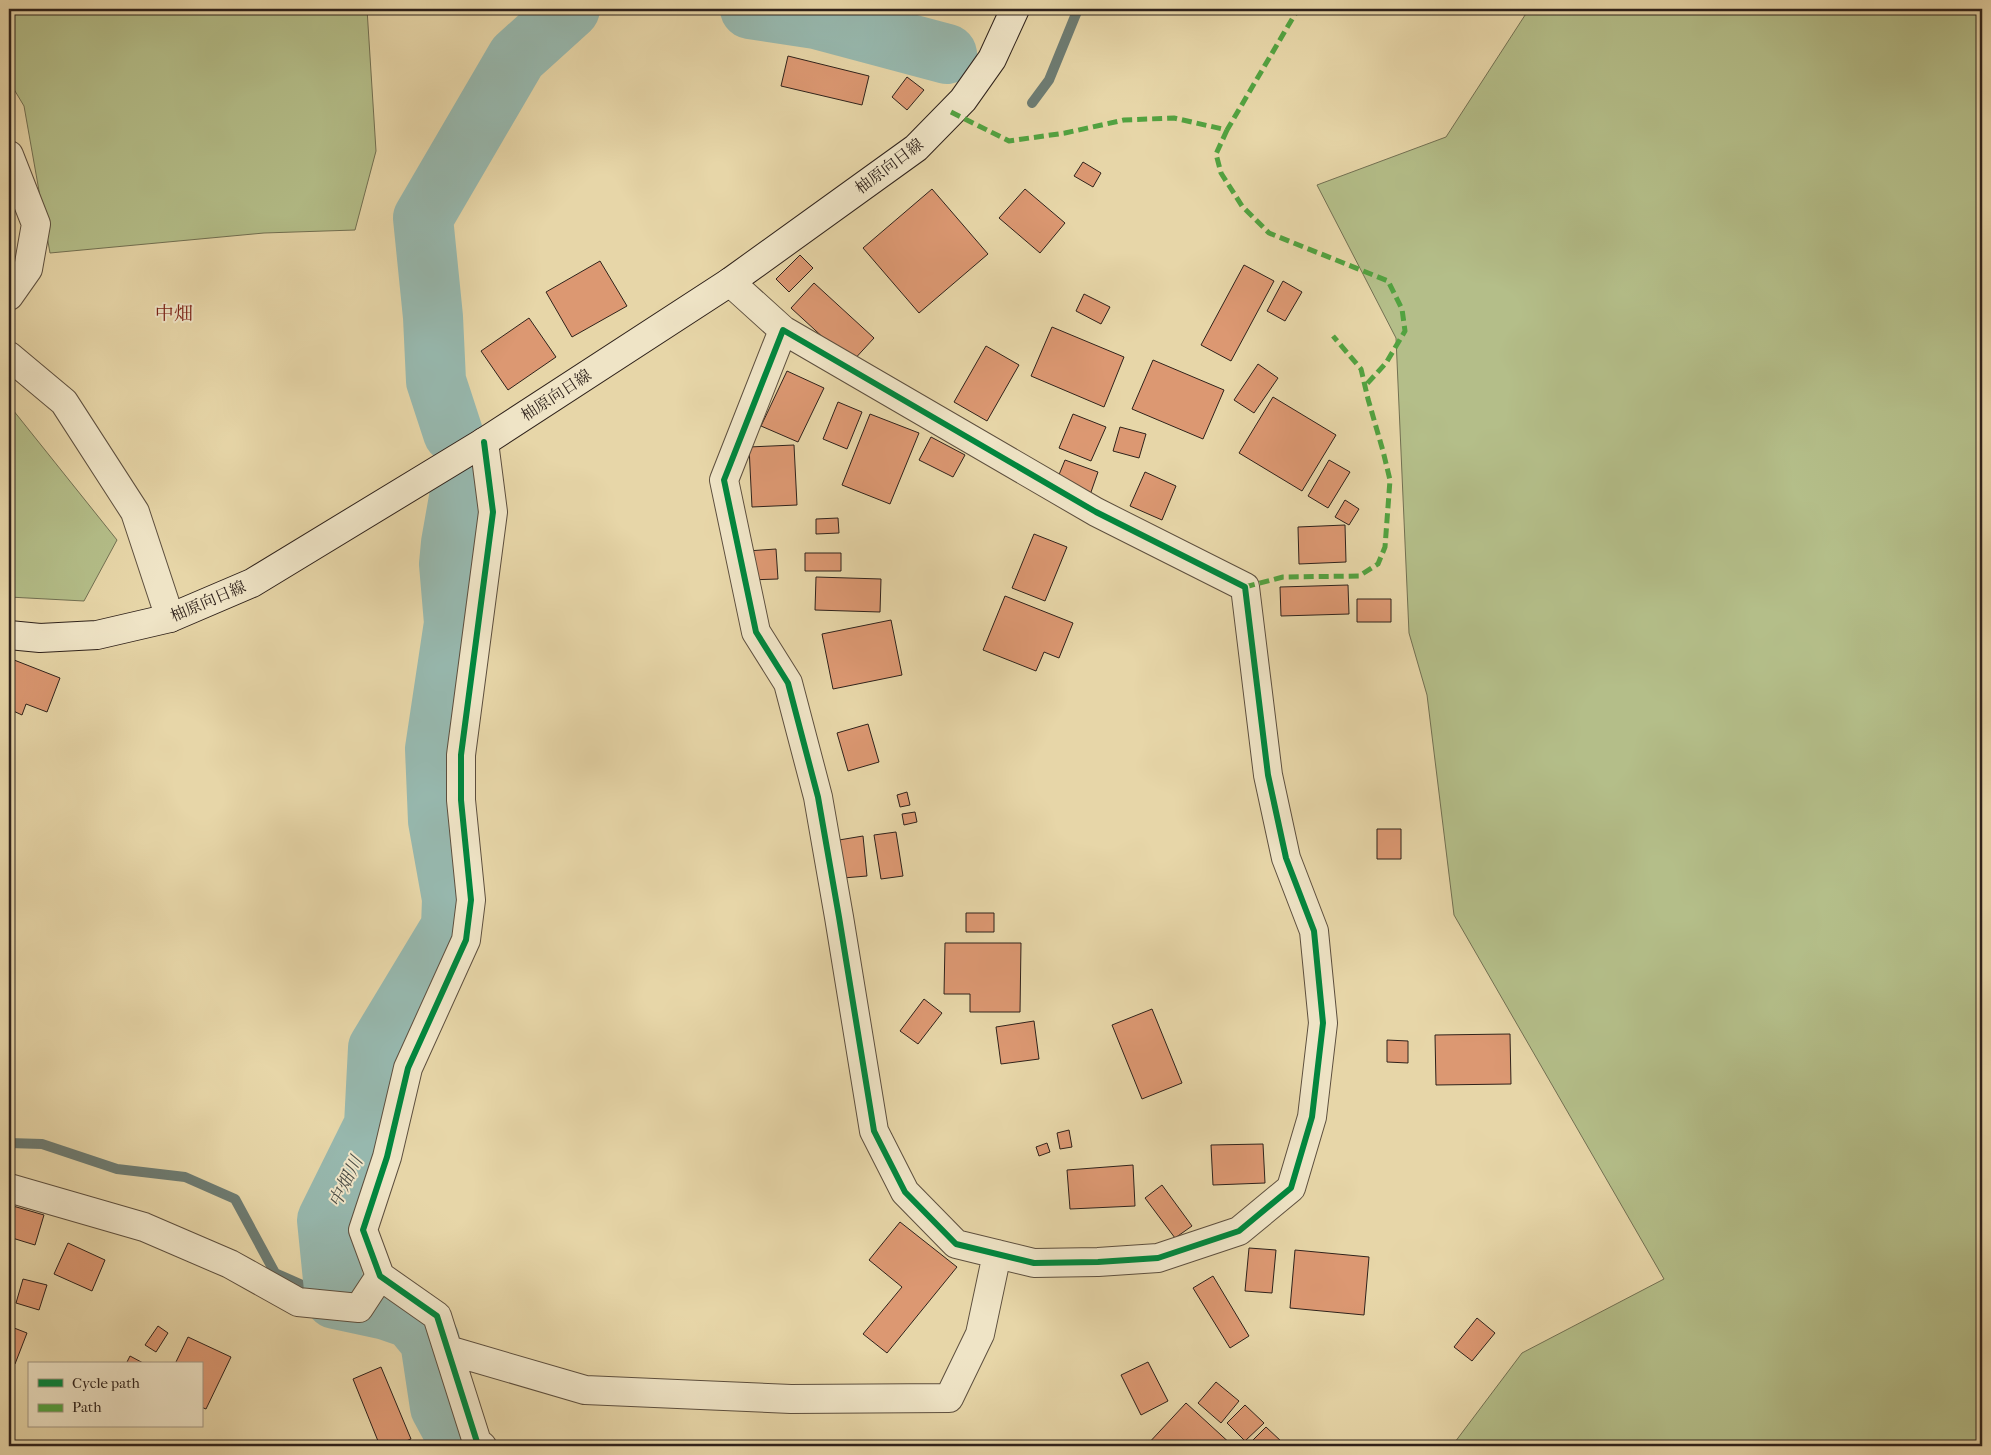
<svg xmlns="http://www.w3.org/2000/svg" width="1991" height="1455" font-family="'IM FELL French Canon','Noto Serif JP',serif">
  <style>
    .green { fill: #b4be89; stroke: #727052 }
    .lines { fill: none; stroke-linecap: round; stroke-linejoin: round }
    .stream { stroke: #6d7c73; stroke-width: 10 }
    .river { stroke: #97b8ae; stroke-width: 60 }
    .building { fill: #dc9872; stroke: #2f221b }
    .minor-casing { stroke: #5d4f3e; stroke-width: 30 }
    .secondary-casing { stroke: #2f221b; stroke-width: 30 }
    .minor { stroke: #efe4c6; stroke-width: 28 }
    .secondary { stroke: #efe4c6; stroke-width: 28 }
    .quiet { stroke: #52a240; stroke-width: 5; stroke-dasharray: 10 5; stroke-linecap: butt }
    .cycleway-casing { stroke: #efe4c6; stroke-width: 9 }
    .cycleway { stroke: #00873e; stroke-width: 6 }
    .labels { text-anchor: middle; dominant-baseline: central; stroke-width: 4; stroke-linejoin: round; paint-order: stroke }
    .street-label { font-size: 16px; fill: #2f221b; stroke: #efe4c6 }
    .water-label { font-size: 18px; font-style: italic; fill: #4e4f47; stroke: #efe4c6 }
    .quarter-label { font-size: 19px; fill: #7a1f14; stroke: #efe4c6 }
  </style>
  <rect width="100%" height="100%" fill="#e7d6a8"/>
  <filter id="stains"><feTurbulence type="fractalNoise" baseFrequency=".004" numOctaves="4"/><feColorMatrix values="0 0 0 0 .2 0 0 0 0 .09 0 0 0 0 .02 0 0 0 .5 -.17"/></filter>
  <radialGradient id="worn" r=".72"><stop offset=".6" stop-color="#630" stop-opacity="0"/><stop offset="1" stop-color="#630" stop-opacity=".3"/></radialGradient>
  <path class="green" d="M9 9H367L376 151 355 230 264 233 50 253 24 106 9 81Z
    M1529 9H1982V1446H1452L1522 1353 1664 1279 1454 915 1427 695 1409 633 1396 338 1317 185 1446 137Z
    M9 405 117 540 84 601 9 597Z"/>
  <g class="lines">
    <path class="stream" d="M1032 103 1049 80 1078 9
      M9 1143 42 1144 117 1169 185 1177 235 1199 275 1273 325 1295"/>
    <path class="river" d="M750 9 816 19 947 54
      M453 433 436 381 433 317 423 218 517 57 570 9
      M461 1446 440 1407 430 1341 412 1319 386 1310 335 1299 327 1220 374 1125 378 1048 451 927 452 899 438 821 435 749 454 623 449 564 451 543 463 475"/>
  </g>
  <path class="building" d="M788 56 869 76 862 105 781 86Z
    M907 77 924 90 907 110 892 97Z
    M1083 162 1101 173 1093 187 1074 176Z
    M932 189 988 254 919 313 863 248Z
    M1025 189 1065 223 1040 253 999 218Z
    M800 255 813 268 789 292 776 279Z
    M600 261 627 306 572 337 546 292Z
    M1244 265 1274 281 1231 361 1201 345Z
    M1283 281 1302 292 1285 321 1267 311Z
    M814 283 874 338 851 363 791 308Z
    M1084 294 1110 307 1101 324 1076 311Z
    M529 318 556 357 508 390 481 351Z
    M1052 327 1124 357 1104 407 1031 376Z
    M986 346 1019 365 987 421 954 402Z
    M1153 360 1224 390 1203 439 1132 409Z
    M1258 364 1278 378 1254 413 1234 400Z
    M787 371 824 388 798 442 761 426Z
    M1273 397 1336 435 1302 491 1239 453Z
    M838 402 862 412 847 449 823 439Z
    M870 414 919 433 890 504 842 485Z
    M1073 414 1106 427 1091 461 1059 448Z
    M1120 427 1146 434 1139 458 1113 451Z
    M931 437 965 455 953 477 919 460Z
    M794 445 797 505 752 507 749 447Z
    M1065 460 1098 472 1090 495 1056 482Z
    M1329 460 1350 472 1328 508 1308 496Z
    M1145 472 1176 486 1162 520 1130 506Z
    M1345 500 1359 509 1349 525 1335 517Z
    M838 518 839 533 816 534V519Z
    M1345 525 1346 562 1299 564 1298 527Z
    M1034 534 1067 547 1045 601 1012 588Z
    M776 549 778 579 748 580 747 551Z
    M805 553H841V571H805Z
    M816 577 881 579 880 612 815 610Z
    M1348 585 1349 614 1281 616 1280 587Z
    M1005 596 1073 623 1059 658 1044 652 1036 671 983 650Z
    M1357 599H1391V622H1357Z
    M891 620 902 675 833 689 822 634Z
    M9 658 60 678 47 712 26 704 22 715 9 709Z
    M868 724 879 762 848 771 837 733Z
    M907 792 910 805 900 807 897 795Z
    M915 812 917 822 904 825 902 814Z
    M1377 829H1401V859H1377Z
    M896 832 903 876 881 879 874 835Z
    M863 836 867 876 843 878 839 840Z
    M966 913H994V932H966Z
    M945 943H1021L1020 1012H970V994H944Z
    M924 999 942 1013 918 1044 900 1031Z
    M1152 1009 1182 1083 1142 1099 1112 1025Z
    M1034 1021 1039 1059 1001 1064 996 1027Z
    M1510 1034 1511 1084 1436 1085 1435 1035Z
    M1387 1040 1408 1041V1063L1387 1062Z
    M1069 1130 1072 1147 1060 1149 1057 1133Z
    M1047 1143 1050 1152 1039 1156 1036 1147Z
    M1263 1144 1265 1183 1213 1185 1211 1145Z
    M1133 1165 1135 1206 1070 1209 1067 1170Z
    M1162 1185 1192 1226 1175 1238 1145 1198Z
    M13 1206 44 1215 35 1245 9 1237V1218Z
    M900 1222 957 1267 887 1353 863 1334 902 1287 869 1260Z
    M68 1243 105 1260 92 1291 54 1274Z
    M1249 1248 1276 1250 1272 1293 1245 1291Z
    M1295 1250 1369 1257 1364 1315 1290 1308Z
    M1213 1276 1249 1336 1230 1348 1193 1288Z
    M23 1279 47 1285 39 1310 16 1303Z
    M1477 1318 1495 1333 1472 1361 1454 1347Z
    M9 1326 27 1333 15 1364 9 1361Z
    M158 1326 168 1333 156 1352 145 1345Z
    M188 1337 231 1357 206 1409 201 1407V1364H175Z
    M130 1356 145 1364H126Z
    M1148 1362 1168 1401 1141 1415 1121 1375Z
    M381 1367 411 1439 394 1446H380L353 1379Z
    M1216 1382 1239 1401 1221 1423 1198 1403Z
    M1186 1403 1233 1446H1146Z
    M1245 1405 1264 1423 1245 1441 1227 1423Z
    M1266 1427 1282 1442 1278 1446H1249L1248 1445Z"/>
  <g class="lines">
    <g class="minor-casing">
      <path id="minor" d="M9 155 36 224 28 269 9 296
        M730 282 783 330
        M783 330 1096 512 1245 587 1268 775 1286 858 1314 931 1323 1023 1312 1117 1291 1188 1239 1231 1158 1258 1098 1262 1034 1263 956 1244 905 1192 874 1131 839 917 818 797 788 683 756 632 724 480Z
        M9 356 64 402 135 512 170 618
        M9 1188 144 1227 230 1264 298 1302 359 1308 380 1276
        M448 1350 585 1390 791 1399 949 1398 980 1334 997 1254
        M482 1446 477 1442 437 1316 380 1276 363 1230 387 1157 408 1068 466 940 471 900 461 800V755L493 512 484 442"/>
    </g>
    <g class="secondary-casing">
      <path id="secondary" d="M9 635 40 638 97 635 170 618 252 583 484 442 730 282 916 148 963 100 992 59 1015 9"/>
    </g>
    <use href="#minor" class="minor"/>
    <use href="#secondary" class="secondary"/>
    <path class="quiet" d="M951 112 1009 141 1065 133 1124 120 1174 118 1227 130 1298 9
      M1227 130 1216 154 1221 173 1242 206 1269 233 1388 281 1402 309 1405 331 1386 363 1365 386
      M1245 587 1283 577 1359 576 1378 564 1385 547 1390 480 1383 451 1368 399 1361 369 1333 336"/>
    <g class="cycleway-casing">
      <path id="cycleway" d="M783 330 1096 512 1245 587 1268 775 1286 858 1314 931 1323 1023 1312 1117 1291 1188 1239 1231 1158 1258 1098 1262 1034 1263 956 1244 905 1192 874 1131 839 917 818 797 788 683 756 632 724 480Z
        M482 1446 477 1442 437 1316 380 1276 363 1230 387 1157 408 1068 466 940 471 900 461 800V755L493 512 484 442"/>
    </g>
    <use href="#cycleway" class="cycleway"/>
  </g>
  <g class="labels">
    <g class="street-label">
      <text transform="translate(889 166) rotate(-37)">柚原向日線</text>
      <text transform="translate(556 395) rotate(-33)">柚原向日線</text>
      <text transform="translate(208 601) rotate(-23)">柚原向日線</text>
    </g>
    <g class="water-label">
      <text transform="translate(346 1182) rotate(-64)">中畑川</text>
    </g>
    <g class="quarter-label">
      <text x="174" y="314">中畑</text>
    </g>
  </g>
  <rect width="1991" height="1455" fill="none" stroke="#e7d6a8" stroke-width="30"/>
  <rect x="10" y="10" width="1971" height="1435" fill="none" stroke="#2f221b" stroke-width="2.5"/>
  <rect x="15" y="15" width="1961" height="1425" fill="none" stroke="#2f221b"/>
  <rect x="28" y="1362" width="175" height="65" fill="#efe4c6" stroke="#a29682"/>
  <rect x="38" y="1379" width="25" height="8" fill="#00873e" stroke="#a29682"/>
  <text x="72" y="1388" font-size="15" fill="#2f221b">Cycle path</text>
  <rect x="38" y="1404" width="25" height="8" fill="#52a240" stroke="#a29682"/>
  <text x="72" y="1412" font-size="15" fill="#2f221b">Path</text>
  <rect width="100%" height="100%" filter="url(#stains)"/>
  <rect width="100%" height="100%" fill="url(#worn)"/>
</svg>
